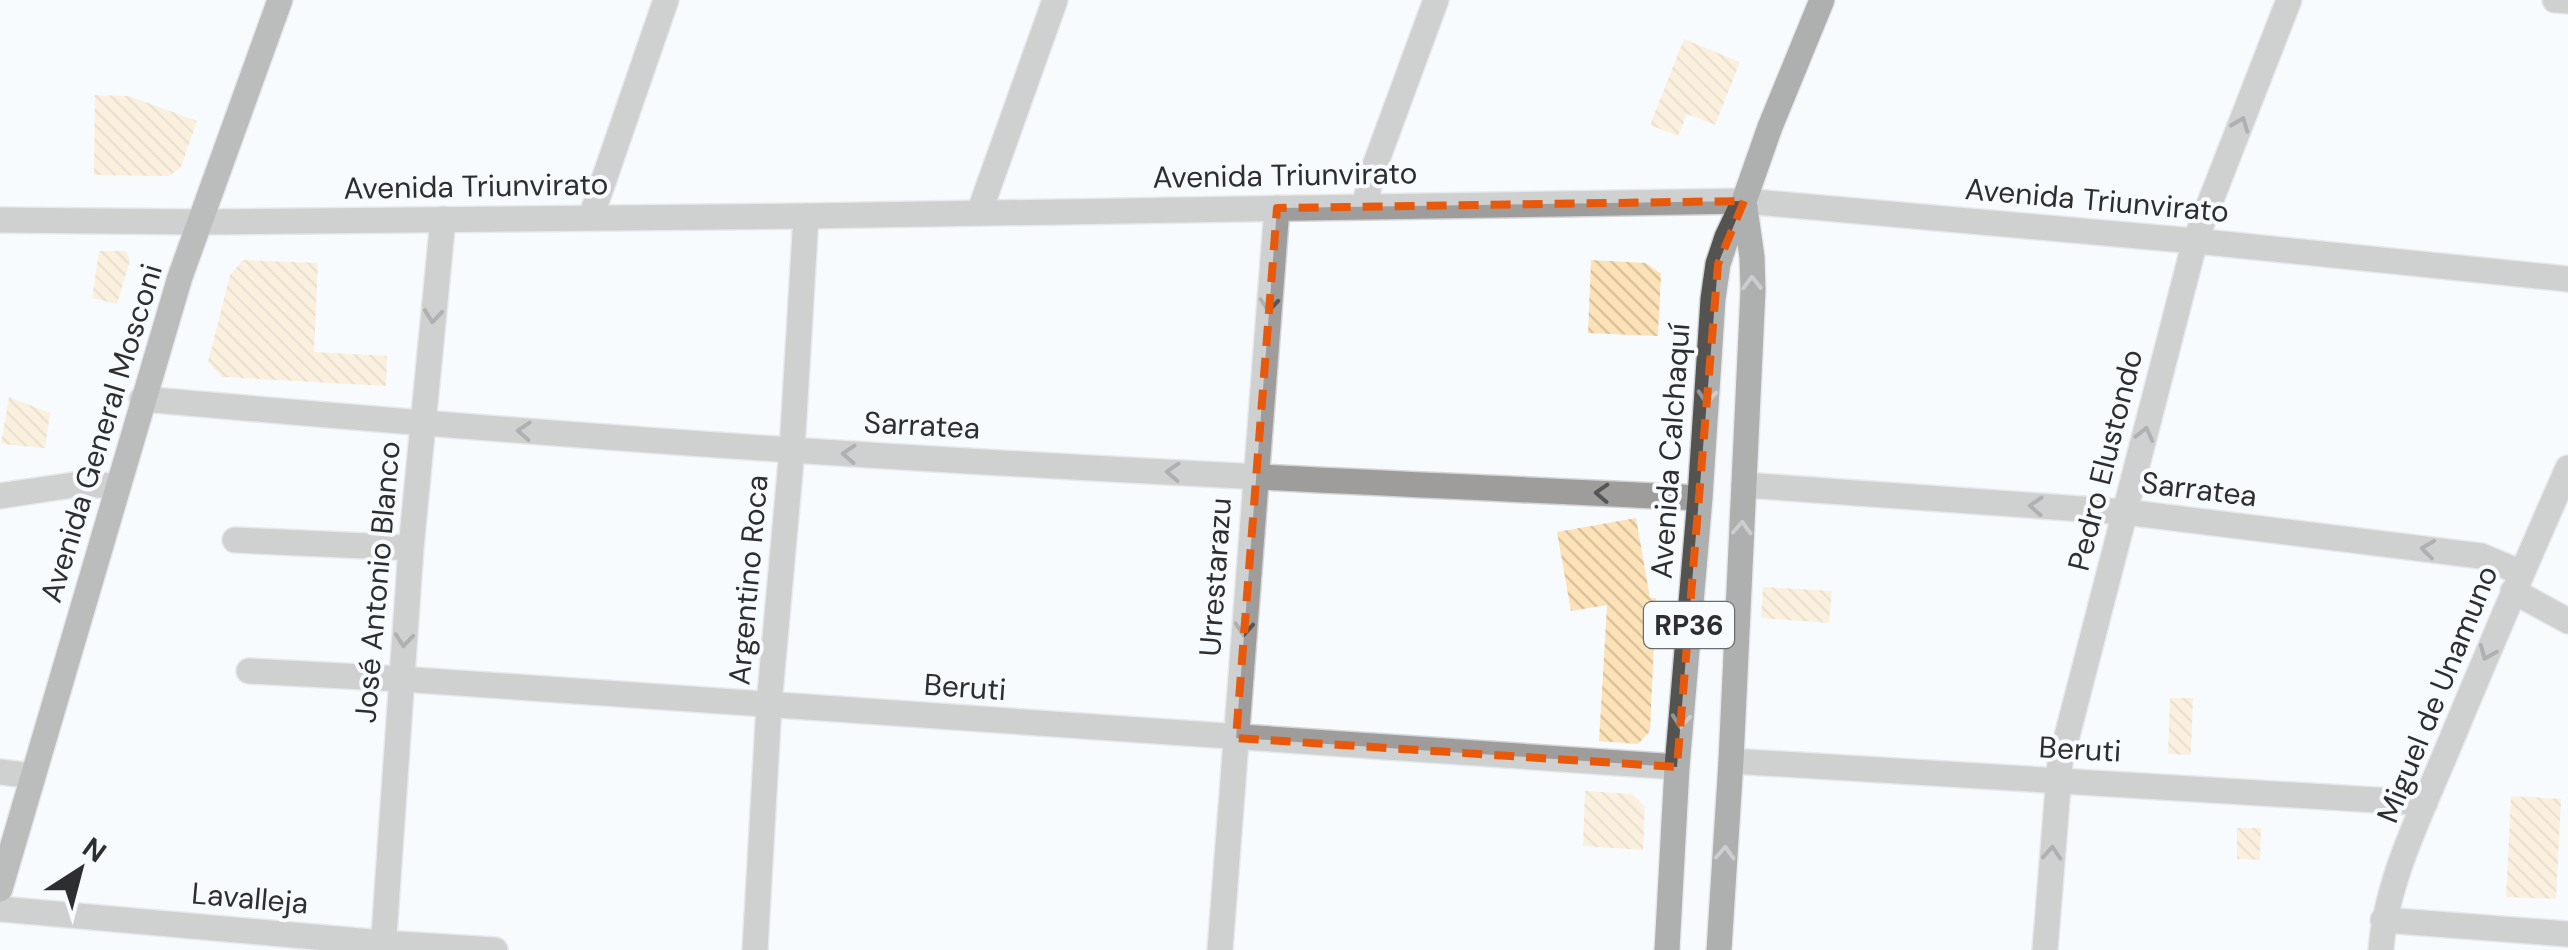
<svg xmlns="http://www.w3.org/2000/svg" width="2568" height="950" font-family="'DM Sans',sans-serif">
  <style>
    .building { fill: url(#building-back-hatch) }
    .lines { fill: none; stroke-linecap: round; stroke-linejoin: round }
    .minor-casing { stroke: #d3d6d9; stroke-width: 28 }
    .tertiary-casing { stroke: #d3d6d9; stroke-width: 28 }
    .secondary-casing { stroke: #d3d6d9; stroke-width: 28 }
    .primary-casing { stroke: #d3d6d9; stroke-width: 28 }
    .minor { stroke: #9e9d9c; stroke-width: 25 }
    .tertiary { stroke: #9e9d9c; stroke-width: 25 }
    .secondary { stroke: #72716f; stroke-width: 25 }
    .primary { stroke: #545350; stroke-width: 25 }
    .oneway { stroke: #555 }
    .oneway2 { stroke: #969696 }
    .marked { fill: none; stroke: #e8590c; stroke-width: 8; stroke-dasharray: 20 12; stroke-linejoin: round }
    .labels { text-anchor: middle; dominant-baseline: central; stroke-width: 8; stroke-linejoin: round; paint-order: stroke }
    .shield { fill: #f8fbfe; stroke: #6a6c6d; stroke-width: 2.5 }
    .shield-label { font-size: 28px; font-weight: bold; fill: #2d2e2f }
    .street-label { font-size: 30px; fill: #2d2e2f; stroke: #f8fbfe }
  </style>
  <defs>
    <pattern id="building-back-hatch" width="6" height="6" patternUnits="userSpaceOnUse" patternTransform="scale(2.5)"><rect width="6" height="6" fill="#fde2b7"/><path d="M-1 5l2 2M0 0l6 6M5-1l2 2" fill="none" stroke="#d9c29e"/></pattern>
  </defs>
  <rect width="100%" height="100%" fill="#f8fbfe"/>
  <path class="building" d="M1684 39 1740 62 1715 125 1687 114 1678 136 1650 125Z
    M95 95 129 96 197 121 181 167 169 176 94 175Z
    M99 251H126L130 260 117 304 92 298Z
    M243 260 318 263 314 352 387 356 386 386 222 377 208 362 230 275Z
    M1591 260 1646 263 1661 274 1658 336 1588 333Z
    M9 397 50 413 45 448 1 444Z
    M1636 518 1650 598H1656L1650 731 1638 744 1599 741 1607 605 1571 611 1557 532Z
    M1763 587 1832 591 1829 623 1761 618Z
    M2170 698H2193L2191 755 2168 754Z
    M1585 791 1632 794 1645 807 1643 850 1583 846Z
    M2511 796 2561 799 2556 899 2506 897Z
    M2237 828H2261L2260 860 2237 859Z"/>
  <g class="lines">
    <g class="minor-casing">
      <path id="minor" d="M2555 0 2568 1
        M1364 206 1374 168 1436 0
        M979 213 1055 0
        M591 217 666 0
        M142 399C358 418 575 436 791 450 1094 470 1397 484 1700 498
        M1744 485 2125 512 2481 556 2522 573
        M0 496 80 484 117 486
        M235 540 411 548
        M2513 591 2568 621
        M249 671 401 679 1677 767
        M1731 761 2425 803
        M0 772 33 776
        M0 909 383 943 495 950
        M2383 920 2568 934
        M383 950 411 548 443 219
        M755 950 769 705 792 450 806 216
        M1220 950 1277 208
        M2045 950 2060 763 2195 241 2289 0
        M2381 950C2386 883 2419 817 2445 755 2485 659 2526 563 2568 468"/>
    </g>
    <g class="tertiary-casing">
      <path id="tertiary" d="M0 220 200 222 806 216 1744 201 2195 241 2568 279"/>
    </g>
    <g class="secondary-casing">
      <path id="secondary" d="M0 889 180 277 280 0"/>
    </g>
    <g class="primary-casing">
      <path id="primary" d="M1667 950 1677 767 1700 498 1713 299 1718 264 1727 237 1744 201 1770 127 1822 0
        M1719 950 1731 761 1753 290 1752 257 1744 201"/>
    </g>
    <use href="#minor" class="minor"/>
    <use href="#tertiary" class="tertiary"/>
    <use href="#secondary" class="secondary"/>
    <use href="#primary" class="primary"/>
  </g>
  <defs><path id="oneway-chevron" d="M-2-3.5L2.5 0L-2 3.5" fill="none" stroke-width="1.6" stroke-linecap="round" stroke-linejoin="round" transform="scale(2.5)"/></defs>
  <g class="oneway">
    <use href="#oneway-chevron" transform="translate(2241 124) rotate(-69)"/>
    <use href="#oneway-chevron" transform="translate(1269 305) rotate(95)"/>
    <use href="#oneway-chevron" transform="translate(433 316) rotate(96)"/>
    <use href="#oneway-chevron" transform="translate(524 431) rotate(-176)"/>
    <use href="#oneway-chevron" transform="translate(2145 434) rotate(-76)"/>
    <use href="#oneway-chevron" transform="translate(849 454) rotate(-177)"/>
    <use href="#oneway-chevron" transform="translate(1173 472) rotate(-177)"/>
    <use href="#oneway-chevron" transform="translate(1602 493) rotate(-177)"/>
    <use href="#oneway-chevron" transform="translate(2036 506) rotate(-176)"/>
    <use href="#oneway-chevron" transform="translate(2428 549) rotate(-173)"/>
    <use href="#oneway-chevron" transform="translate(1244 629) rotate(94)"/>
    <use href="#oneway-chevron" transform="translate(404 640) rotate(95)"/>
    <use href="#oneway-chevron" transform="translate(2487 653) rotate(113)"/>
    <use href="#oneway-chevron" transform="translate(2052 853) rotate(-86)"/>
  </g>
  <g class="oneway2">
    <use href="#oneway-chevron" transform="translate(1752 283) rotate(-91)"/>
    <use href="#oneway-chevron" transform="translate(1707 397) rotate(94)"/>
    <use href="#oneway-chevron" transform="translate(1742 528) rotate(-87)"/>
    <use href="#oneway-chevron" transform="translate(1681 721) rotate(95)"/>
    <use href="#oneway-chevron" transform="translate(1725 853) rotate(-87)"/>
  </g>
  <path d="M0 0H2568V950H0ZM1744 201 1718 264 1677 767 1236 738 1277 208Z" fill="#f8fbfe" fill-opacity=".55" fill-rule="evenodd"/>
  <path class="marked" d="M1744 201 1718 264 1677 767 1236 738 1277 208Z"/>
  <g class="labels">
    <rect class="shield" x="1644" y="602" width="90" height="46" rx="8"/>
    <g class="shield-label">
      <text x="1689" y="625">RP36</text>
    </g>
    <g class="street-label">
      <text transform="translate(1285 175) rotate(-1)">Avenida Triunvirato</text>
      <text transform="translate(476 186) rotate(-1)">Avenida Triunvirato</text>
      <text transform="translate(2097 200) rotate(5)">Avenida Triunvirato</text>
      <text transform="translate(922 425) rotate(3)">Sarratea</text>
      <text transform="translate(101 433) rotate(-73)">Avenida General Mosconi</text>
      <text transform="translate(1670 451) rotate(-86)">Avenida Calchaquí</text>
      <text transform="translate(2105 460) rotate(-76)">Pedro Elustondo</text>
      <text transform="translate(2199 489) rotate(7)">Sarratea</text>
      <text transform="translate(1215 577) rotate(-86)">Urrestarazu</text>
      <text transform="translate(748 580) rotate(-85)">Argentino Roca</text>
      <text transform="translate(377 582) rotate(-85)">José Antonio Blanco</text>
      <text transform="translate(965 687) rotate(4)">Beruti</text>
      <text transform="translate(2437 694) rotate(-68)">Miguel de Unamuno</text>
      <text transform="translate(2080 749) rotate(3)">Beruti</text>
      <text transform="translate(250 898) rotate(5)">Lavalleja</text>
    </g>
  </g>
  <g transform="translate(80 870) rotate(36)" stroke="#f8fbfe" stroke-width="8" paint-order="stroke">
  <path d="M0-8L18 38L0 25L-18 38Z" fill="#2d2e2f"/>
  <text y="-15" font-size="28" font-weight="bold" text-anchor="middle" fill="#2d2e2f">N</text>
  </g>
</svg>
